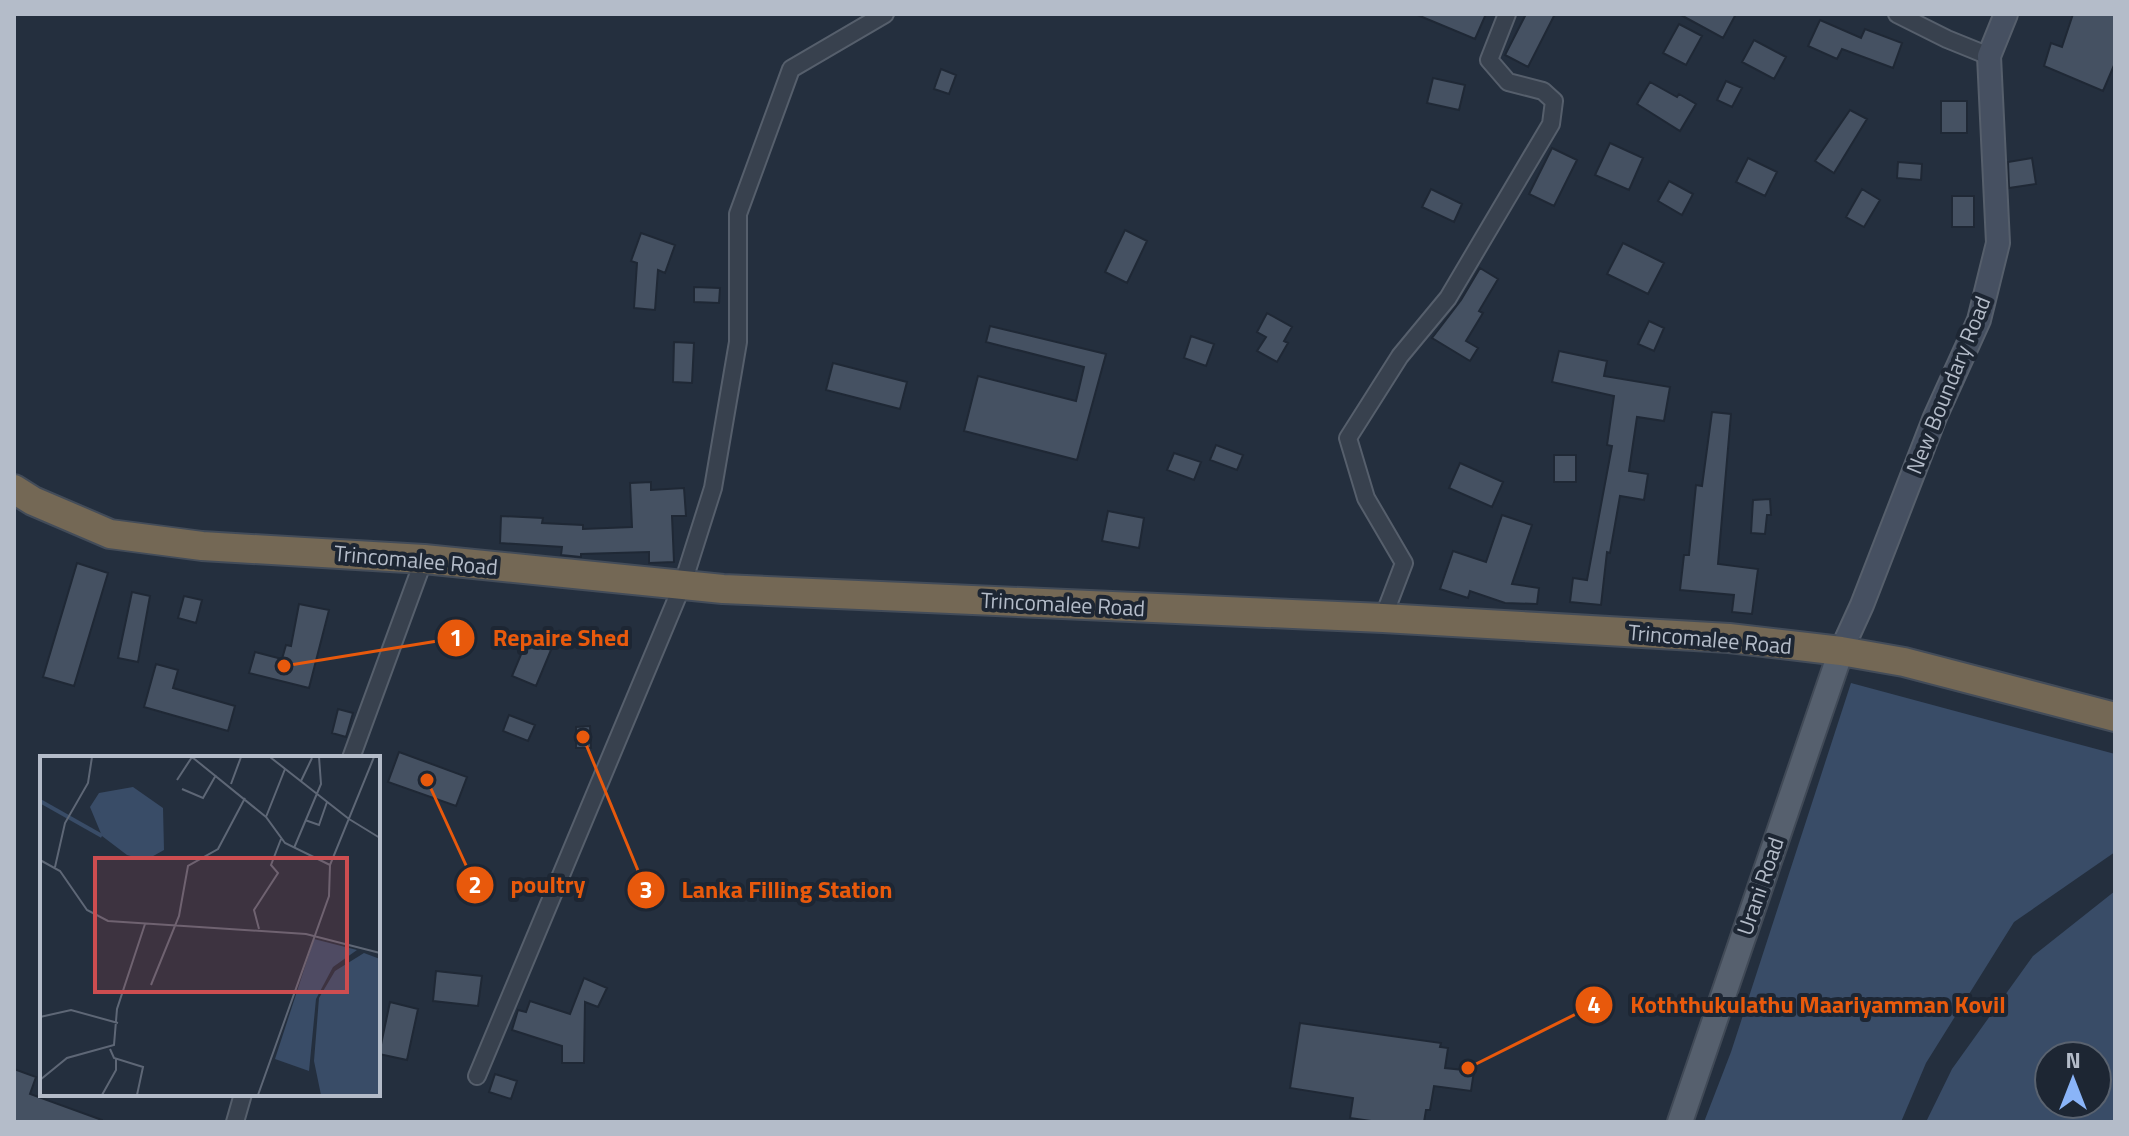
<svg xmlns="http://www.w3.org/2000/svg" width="2129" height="1136" font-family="'Titillium Web',sans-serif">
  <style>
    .water { fill: #394c67; fill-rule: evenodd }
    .building { fill: #455162; stroke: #1f2835; stroke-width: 2 }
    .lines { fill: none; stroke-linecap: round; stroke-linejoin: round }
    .street-casing { stroke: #565f6c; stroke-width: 20 }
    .secondary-casing { stroke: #565f6c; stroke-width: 26 }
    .primary-casing { stroke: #414a57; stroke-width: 28 }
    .highway-casing { stroke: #434c59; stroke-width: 32 }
    .street { stroke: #38414e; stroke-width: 16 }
    .secondary { stroke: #465061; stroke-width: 22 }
    .primary { stroke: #56606e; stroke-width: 24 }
    .highway { stroke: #746855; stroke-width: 28 }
    .labels { text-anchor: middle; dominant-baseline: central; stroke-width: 8; stroke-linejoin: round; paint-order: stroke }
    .street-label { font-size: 22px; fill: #b4bcc9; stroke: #1d2633 }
    .inset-river { fill: none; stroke: #394c67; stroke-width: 4 }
    .inset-road { fill: none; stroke: #5e6776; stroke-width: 2 }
    .view { fill: #ce4d50; fill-opacity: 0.15; stroke: #ce4d50; stroke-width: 4 }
    .inset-edge { fill: none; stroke: #b4bcc9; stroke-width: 4 }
    .leader { fill: none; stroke: #e8590c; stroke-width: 3 }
    .callout-dot { fill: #e8590c; stroke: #1d2633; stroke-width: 3 }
    .mark-label { font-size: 24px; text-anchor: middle; font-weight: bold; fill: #fff }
    .callout-label { font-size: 24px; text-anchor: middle; font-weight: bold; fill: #e8590c; stroke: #1d2633; stroke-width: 8; stroke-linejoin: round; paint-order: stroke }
  </style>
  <rect width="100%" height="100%" fill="#242f3e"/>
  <path class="water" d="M1851 683 2115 754V852L2014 922 1926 1063 1901 1122H1704L1731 1052Z
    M2115 891V1122H1926L1952 1069 2033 956ZM2049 1056H2097V1104H2049Z"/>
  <path class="building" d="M1415 14H1486L1475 39Z
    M1526 14H1555L1528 67 1505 55Z
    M1679 14H1736L1723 38Z
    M2073 14H2115V63L2103 91 2044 66 2051 43 2062 47Z
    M1820 20 1861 38 1865 29 1902 43 1893 68 1842 49 1837 59 1808 46Z
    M1679 24 1702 36 1686 65 1663 53Z
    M1754 40 1786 57 1774 79 1742 62Z
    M941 69 956 75 949 94 934 89Z
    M1433 78 1465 85 1459 110 1427 103Z
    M1726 81 1742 88 1732 107 1717 100Z
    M1650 82 1677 97 1679 94 1696 104 1680 131 1637 104Z
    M1941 101H1967V133H1941Z
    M1850 110 1867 119 1834 173 1815 161Z
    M1610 143 1643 158 1629 190 1595 175Z
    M1552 148 1577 160 1554 206 1529 194Z
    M1748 158 1777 172 1765 196 1736 182Z
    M2032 158 2036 184 2009 188 2008 162Z
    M1898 162 1922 164 1921 180 1897 178Z
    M1669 181 1693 194 1682 215 1658 201Z
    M1431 189 1462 204 1454 222 1422 207Z
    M1862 189 1880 200 1864 227 1846 217Z
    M1952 196H1974V227H1952Z
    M1125 230 1147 241 1127 283 1105 272Z
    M641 233 675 245 665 273 658 270 655 310 634 308 637 263 631 261Z
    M1623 243 1664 263 1648 294 1607 274Z
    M1480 268 1498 279 1479 311 1483 313 1466 341 1478 348 1470 361 1432 338 1461 300Z
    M694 287 720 288 719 303 694 302Z
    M1267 313 1292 327 1284 341 1288 343 1277 362 1257 351 1266 337 1257 332Z
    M1649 321 1664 328 1654 351 1638 344Z
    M990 326 1106 354 1077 460 964 431 978 376 1076 401 1084 367 986 342Z
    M1191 336 1214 344 1206 366 1184 358Z
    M674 342 694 343 692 383 673 382Z
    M1559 351 1607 361 1604 376 1670 387 1664 421 1637 417 1629 471 1648 474 1644 500 1620 496 1610 553 1607 552 1601 605 1570 602 1573 578 1587 580 1612 446 1607 445 1614 396 1552 382Z
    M833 363 907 382 900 409 826 390Z
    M1712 412 1731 414 1718 564 1758 569 1752 614 1732 612 1734 595 1680 590 1684 555H1689L1696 485 1702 486Z
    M1216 445 1243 455 1237 470 1210 460Z
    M1174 453 1201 462 1194 480 1167 470Z
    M1554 455H1576V482H1554Z
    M1460 463 1503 482 1492 507 1449 488Z
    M651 482V490L684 488 686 516H672L674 562 649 563V552L581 554V557L561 555 562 547 500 543 501 516 543 518 542 523 583 525V529L632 527 630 483Z
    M1770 499 1771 515H1767L1765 534 1751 533 1753 500Z
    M1108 511 1144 518 1139 548 1102 541Z
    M1502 515 1532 525 1512 584 1539 588 1537 604 1505 603 1470 591 1468 598 1440 589 1453 551 1486 562Z
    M77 563 108 573 74 686 43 677Z
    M132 592 150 596 138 662 118 658Z
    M184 596 202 600 196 623 178 618Z
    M299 604 329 610 309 688 249 673 255 652 282 659 286 645 291 646Z
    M527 640 551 650 536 686 512 676Z
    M156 664 178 670 173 688 235 706 228 731 144 707Z
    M338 709 353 713 346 737 332 733Z
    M509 715 535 725 528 741 503 731Z
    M590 726 591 748H576V727Z
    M399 752 467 777 456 806 388 782Z
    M436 971 482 976 478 1006 433 1001Z
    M584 978 607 988 598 1007 585 1002 584 1063H562V1046L512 1030 518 1010 526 1012 530 1001 570 1014Z
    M390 1002 418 1009 407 1060 379 1054Z
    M1300 1023 1441 1043 1440 1047 1448 1048 1445 1068 1474 1071 1471 1091 1434 1086 1430 1110H1426L1424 1122H1378L1350 1118 1353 1098 1290 1088Z
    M14 1069 36 1077 30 1094 102 1120V1122H14Z
    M495 1074 517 1081 511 1099 489 1092Z"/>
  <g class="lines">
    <g class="street-casing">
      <path id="street" d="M1897 14 1947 39 1989 56
        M1383 618 1404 563 1366 498 1348 438 1400 356 1448 298 1551 124 1554 101 1543 91 1508 82 1489 60 1507 14
        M351 758 424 559
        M477 1076 682 586 713 488 738 342V214L791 69 885 14
        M235 1122 243 1094"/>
    </g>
    <g class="secondary-casing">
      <path id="secondary" d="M1841 651 1862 605 1935 417 1979 320 1998 243 1989 56 2006 14"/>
    </g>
    <g class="primary-casing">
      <path id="primary" d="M1680 1122 1841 651"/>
    </g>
    <g class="highway-casing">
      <path id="highway" d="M14 489 33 501 110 534 202 546 424 559 723 589 1383 618 1729 638 1841 651 1904 662 2115 717"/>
    </g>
    <use href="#street" class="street"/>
    <use href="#secondary" class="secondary"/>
    <use href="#primary" class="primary"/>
    <use href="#highway" class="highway"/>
  </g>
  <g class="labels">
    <g class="street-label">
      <text transform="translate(1948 385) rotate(-68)">New Boundary Road</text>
      <text transform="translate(416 560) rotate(5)">Trincomalee Road</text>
      <text transform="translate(1063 604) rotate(3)">Trincomalee Road</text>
      <text transform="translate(1710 639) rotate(5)">Trincomalee Road</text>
      <text transform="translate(1760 886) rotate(-71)">Urani Road</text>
    </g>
  </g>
  <g transform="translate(40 756)">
    <rect width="340" height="340" fill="#242f3e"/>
    <path d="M93 31 123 52 124 94 106 104 87 99 62 80 50 51 59 37ZM274 183 317 194 293 211 276 243 269 315 235 303ZM324 197 340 203V339H281L274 305 279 242 295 215Z" fill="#394c67"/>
    <path class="inset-river" d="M0 45 62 80"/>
    <path class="inset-road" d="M152 1 226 61 245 87 290 109M230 1 309 63M137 24 152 1M261 25 272 2M191 28 201 1M142 33 163 42 176 19M226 61 245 13M309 63 340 82M265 64 279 69 287 46M254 92 281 28 279 1M0 104 20 115 47 154 68 165 266 178 340 197M15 111 25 67 48 27 52 1M219 173 214 154 238 117 231 109 241 83M111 229 139 160 148 110 178 93 205 42M0 261 31 254 78 267M70 293 74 302 103 311 97 339M0 324 27 302 74 289 77 253 105 168M62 339 76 314V303M218 339 289 140 290 109 334 1"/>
    <path class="view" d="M55 102H307V236H55Z"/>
    <rect width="340" height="340" class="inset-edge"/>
  </g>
  <path class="leader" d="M284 666L456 638M427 780L475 885M583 737L646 890M1468 1068L1594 1005"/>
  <g class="callout-dot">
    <circle cx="284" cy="666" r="8"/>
    <circle cx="427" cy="780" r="8"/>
    <circle cx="583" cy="737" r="8"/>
    <circle cx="1468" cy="1068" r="8"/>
    <circle cx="456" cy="638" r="20"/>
    <circle cx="475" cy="885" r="20"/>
    <circle cx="646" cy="890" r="20"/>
    <circle cx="1594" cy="1005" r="20"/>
  </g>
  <g class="mark-label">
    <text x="456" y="646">1</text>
    <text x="475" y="893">2</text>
    <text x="646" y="898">3</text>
    <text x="1594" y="1013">4</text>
  </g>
  <g class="callout-label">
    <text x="561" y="646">Repaire Shed</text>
    <text x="548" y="893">poultry</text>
    <text x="787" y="898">Lanka Filling Station</text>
    <text x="1818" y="1013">Koththukulathu Maariyamman Kovil</text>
  </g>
  <rect width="2129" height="1136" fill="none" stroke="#b4bcc9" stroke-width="32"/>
  <g transform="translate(2073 1080)"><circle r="38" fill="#1d2633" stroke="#59626f" stroke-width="2"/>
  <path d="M0-6L14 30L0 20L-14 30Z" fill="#8ab4f8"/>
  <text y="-12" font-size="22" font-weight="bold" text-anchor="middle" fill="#b4bcc9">N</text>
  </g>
</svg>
